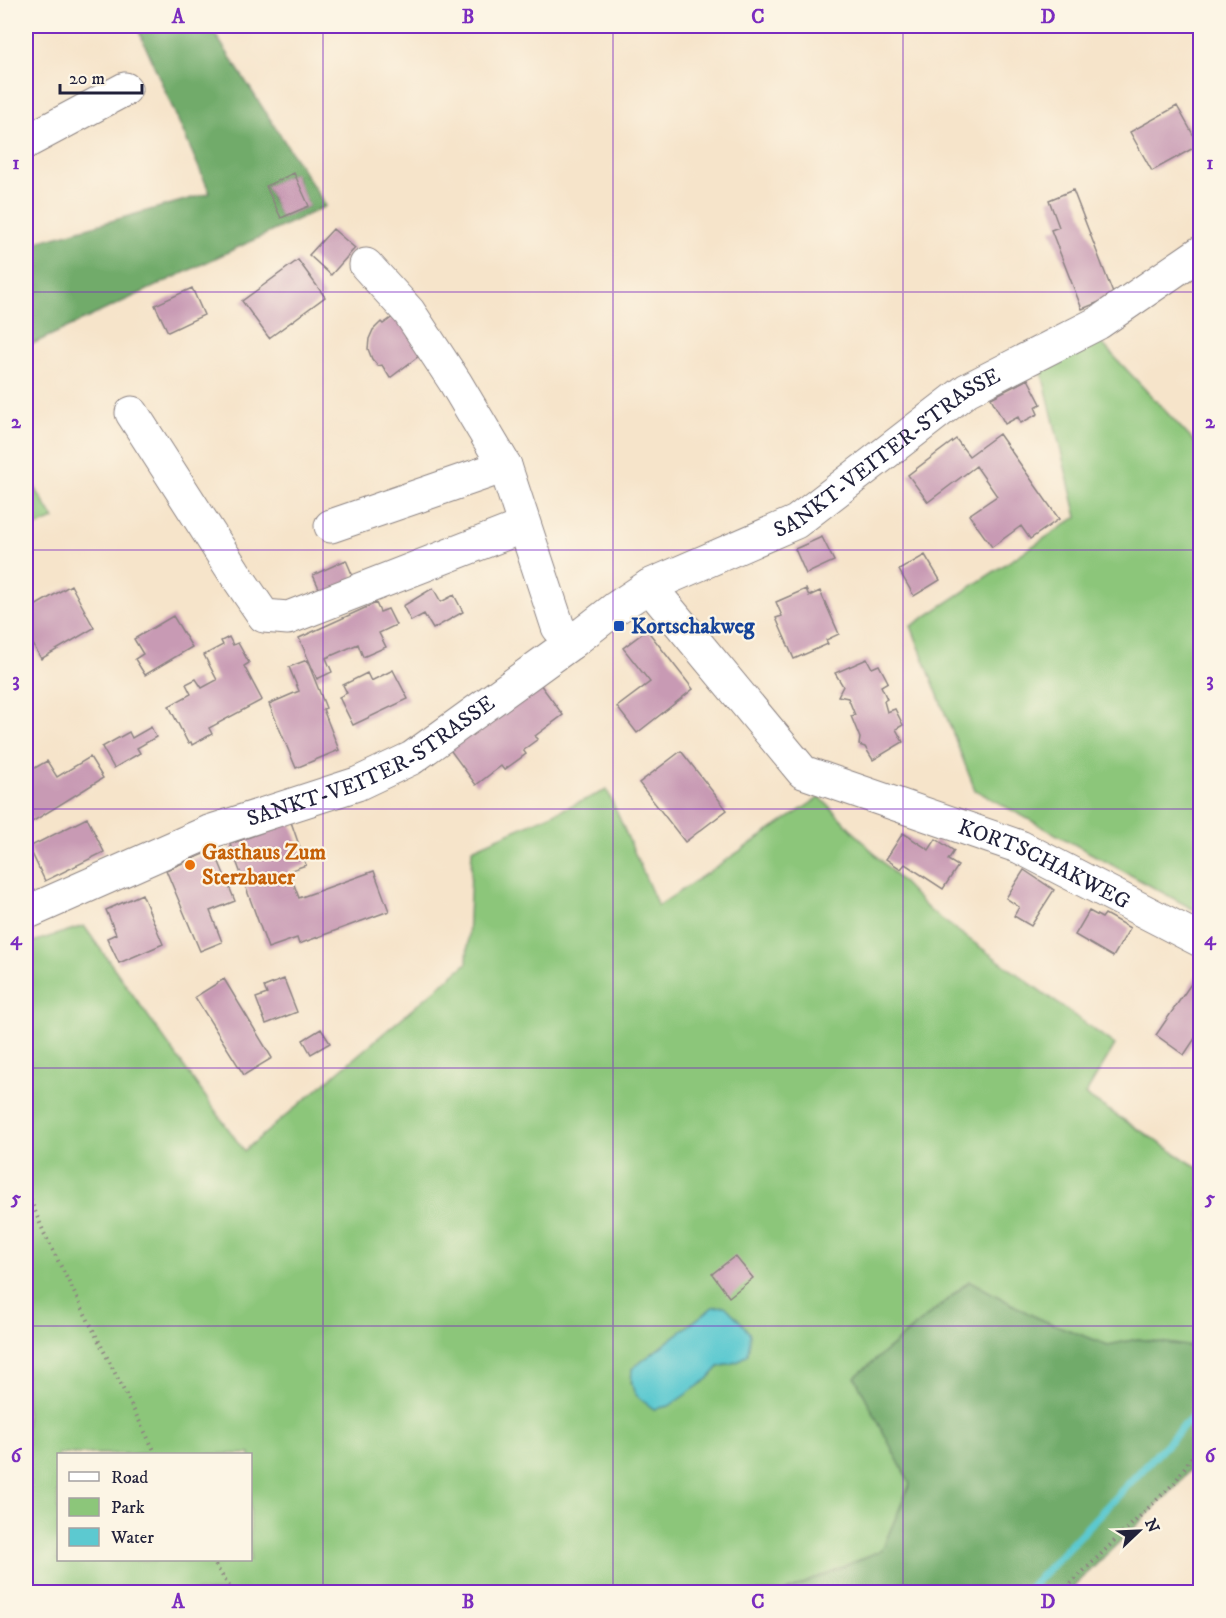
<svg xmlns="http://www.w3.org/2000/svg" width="1226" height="1618" font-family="'IM FELL DW Pica',serif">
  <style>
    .green { fill: #8cc67a; stroke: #57745a; stroke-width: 1.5; fill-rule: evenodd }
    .forest { fill: #71ab6a; stroke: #4a6652; stroke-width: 1.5; fill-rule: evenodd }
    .water { fill: #5cc9d0; stroke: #3f7686; stroke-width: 1.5 }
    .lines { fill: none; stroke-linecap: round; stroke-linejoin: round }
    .stream { stroke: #5cc9d0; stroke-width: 8 }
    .building { fill: #c89ab4 }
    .minor-casing { stroke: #8c8382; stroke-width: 35 }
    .path { stroke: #8c8382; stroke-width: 4; stroke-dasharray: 1.5 4.5; stroke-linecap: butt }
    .minor { stroke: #fff; stroke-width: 33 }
    .grid { fill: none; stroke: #7b2cbf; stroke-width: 1.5; stroke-opacity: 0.55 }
    .transit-dot { fill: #1a4fb4; stroke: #fcf5e5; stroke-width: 2 }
    .food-dot { fill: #e8710a; stroke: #fcf5e5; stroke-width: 2 }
    .labels { text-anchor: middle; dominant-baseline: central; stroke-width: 4.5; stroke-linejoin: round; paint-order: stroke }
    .street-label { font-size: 22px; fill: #22223b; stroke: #fcf5e5 }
    .transit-label { font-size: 22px; font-weight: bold; fill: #164399; stroke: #fcf5e5; text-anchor: start }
    .food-label { font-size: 22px; font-weight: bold; fill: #c56008; stroke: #fcf5e5; text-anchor: start }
    .neatline { fill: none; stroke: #7b2cbf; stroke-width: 2 }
    .grid-label { font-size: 20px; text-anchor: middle; font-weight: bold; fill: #7b2cbf }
  </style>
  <rect width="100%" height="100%" fill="#fcf5e5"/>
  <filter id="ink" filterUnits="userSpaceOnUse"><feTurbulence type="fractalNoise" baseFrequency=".0167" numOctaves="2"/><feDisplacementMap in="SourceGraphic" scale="12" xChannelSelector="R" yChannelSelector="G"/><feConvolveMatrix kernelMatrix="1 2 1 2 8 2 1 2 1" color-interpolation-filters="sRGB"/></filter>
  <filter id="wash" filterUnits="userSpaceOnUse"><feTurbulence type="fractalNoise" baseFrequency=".008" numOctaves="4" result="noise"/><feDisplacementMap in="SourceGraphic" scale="24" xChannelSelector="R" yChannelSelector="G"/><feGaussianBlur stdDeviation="1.35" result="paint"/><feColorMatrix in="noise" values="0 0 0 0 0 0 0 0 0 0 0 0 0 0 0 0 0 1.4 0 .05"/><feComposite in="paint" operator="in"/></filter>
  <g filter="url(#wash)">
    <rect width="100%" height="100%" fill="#f6e4ca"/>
    <path class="green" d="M1096 337 1200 448V913L975 790 911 626 1077 517 1040 365Z
      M26 473 54 519 26 531Z
      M607 790 658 906 820 797 929 910 1115 1045 1085 1095 1200 1169V1348L1138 1339 1108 1345 1037 1318 969 1281 855 1377 910 1484 882 1550 784 1592H26V944L84 926 244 1151 467 963 472 849ZM713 1307 739 1361 719 1367 708 1379 669 1405 654 1409 631 1384 632 1369ZM58 1454H250V1560H58Z"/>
    <path class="forest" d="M132 26H210L326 206 26 347V245L210 193 137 27ZM294 173 309 206 281 218 266 186Z
      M970 1281 1037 1318 1108 1345 1138 1339 1200 1348V1457L1177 1486 1068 1592H784L882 1550 910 1484 855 1377Z"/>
    <path class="water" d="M725 1306 740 1321 750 1334 748 1354 739 1361 719 1367 708 1379 669 1406 654 1409C635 1396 630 1394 632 1369L713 1307Z"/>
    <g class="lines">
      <path class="stream" d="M1026 1592 1200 1409"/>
    </g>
    <g id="blocks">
      <path class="building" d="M1177 106 1199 145 1152 171 1130 132Z
        M294 173 309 206 281 218 266 186Z
        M1073 190 1114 296 1082 309 1051 230 1059 227 1049 200Z
        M333 229 355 248 331 275 309 255Z
        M298 260 325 297 269 338 242 301Z
        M192 288 204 315 168 332 155 305Z
        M397 314 424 352 390 378 382 365 378 366 372 359 368 349 369 339 373 330 381 322 383 324Z
        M1028 379 1041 404 1035 407 1038 414 1021 423 1018 417 1005 424 991 398Z
        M999 434 1059 519 1030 539 1021 526 992 547 969 515 997 496 976 466 928 502 908 475 956 439 969 456Z
        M822 537 834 561 806 574 795 549Z
        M925 555 940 580 914 596 899 570Z
        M346 560 357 586 325 601 313 575Z
        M71 585 94 628 41 659 26 631V611Z
        M433 588 441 602 454 595 463 612 433 629 424 614 411 621 403 606Z
        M806 589 809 596 820 591 839 634 826 640 828 644 794 659 776 618 782 616 776 602Z
        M376 603 380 612 388 609 396 625 379 633 386 647 363 657 358 644 326 658 332 672 317 679 299 638Z
        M173 616 192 647 145 675 135 659 143 654 134 639Z
        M647 630 693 689 637 733 617 707 650 682 623 648Z
        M229 637 233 645 238 643 249 663 244 666 262 700 209 728 212 734 192 745 191 742 188 743 169 706 191 694 186 684 196 679 202 688 217 680 204 655 223 645 221 641Z
        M867 659 872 668 879 665 888 682 881 686 887 699 884 701 887 712 895 709 903 725 896 729 903 742 873 760 865 747 859 745 860 738 851 716 855 715 848 698 838 696 843 686 835 673Z
        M307 660 326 708 323 709 339 750 296 768 269 704 299 691 289 667Z
        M393 670 408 699 353 725 339 697 347 693 343 685 367 673 371 681Z
        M540 684 563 715 535 736 538 739 523 750 526 754 504 770 501 766 476 785 448 747Z
        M151 727 156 737 137 748 140 753 114 768 102 747 129 732 132 738Z
        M681 751 727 810 685 842 639 783Z
        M90 757 103 778 32 822 26 811V773L47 761 57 777Z
        M87 818 104 852 45 881 29 847Z
        M291 822 306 865 289 871 299 898 374 871 389 911 299 944 297 938 268 948 230 844Z
        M903 833 929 850 936 839 954 851 948 860 958 866 943 889 905 864 901 869 886 859Z
        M214 850 235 901 210 911 222 942 200 951 166 870Z
        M1024 870 1054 890 1031 926 1014 916 1019 907 1006 898Z
        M142 894 163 944 119 963 107 938 116 934 106 910Z
        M1089 911 1102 918 1105 914 1130 928 1113 957 1075 935Z
        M1197 975 1200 977V1031L1184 1055 1156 1035Z
        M224 979 272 1058 244 1075 195 997Z
        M284 979 297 1012 266 1024 256 998 267 994 264 987Z
        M321 1029 330 1043 311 1054 303 1040Z
        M735 1256 753 1278 729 1297 712 1274Z"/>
    </g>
  </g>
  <g filter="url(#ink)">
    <use href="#blocks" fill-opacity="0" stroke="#8c8382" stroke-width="1.5"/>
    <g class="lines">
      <g class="minor-casing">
        <g id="minor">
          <path d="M26 142 125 89"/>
          <path d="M366 265 409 312 455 382 505 466 558 627 571 643"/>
          <path d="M132 413 234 572 264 616 288 618 524 526"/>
          <path d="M331 526 505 466"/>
          <path id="s1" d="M649 586 803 772 1020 847 1200 940"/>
          <path id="s2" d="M26 913 209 832 357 784 412 758 571 643 616 608 649 586 796 522 967 390 1098 323 1200 253"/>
        </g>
      </g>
      <path class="path" d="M26 1189 44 1233 156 1454
        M212 1560 233 1592
        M1062 1592 1174 1483 1200 1445"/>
      <use href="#minor" class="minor"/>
    </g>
  </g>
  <path class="grid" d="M323 26V1592M613 26V1592M903 26V1592M26 292H1200M26 550H1200M26 809H1200M26 1068H1200M26 1326H1200"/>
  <rect class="transit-dot" x="613" y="620" width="12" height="12" rx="3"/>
  <circle class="food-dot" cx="190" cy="865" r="6"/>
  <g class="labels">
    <g class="street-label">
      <text stroke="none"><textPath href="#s2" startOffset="984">SANKT-VEITER-STRASSE</textPath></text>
      <text stroke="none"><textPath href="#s2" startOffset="378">SANKT-VEITER-STRASSE</textPath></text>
      <text stroke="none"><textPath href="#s1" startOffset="500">KORTSCHAKWEG</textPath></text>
    </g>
    <g class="transit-label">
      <text x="631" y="626">Kortschakweg</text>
    </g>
    <g class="food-label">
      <text x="202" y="852">Gasthaus Zum<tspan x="202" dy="25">Sterzbauer</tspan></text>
    </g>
  </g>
  <rect width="1226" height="1618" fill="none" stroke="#fcf5e5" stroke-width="66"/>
  <rect x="57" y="1453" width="195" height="108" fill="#fcf5e5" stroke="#a5a1a1" stroke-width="1.5"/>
  <rect x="69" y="1472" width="30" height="9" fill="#ffffff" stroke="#a5a1a1" stroke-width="1.5"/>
  <text x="111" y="1483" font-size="18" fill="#22223b">Road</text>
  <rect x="69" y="1498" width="30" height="18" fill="#8cc67a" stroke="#a5a1a1" stroke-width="1.5"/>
  <text x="111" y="1513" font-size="18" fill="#22223b">Park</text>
  <rect x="69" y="1528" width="30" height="18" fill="#5cc9d0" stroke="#a5a1a1" stroke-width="1.5"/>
  <text x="111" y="1543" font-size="18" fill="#22223b">Water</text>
  <g transform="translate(1139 1531) rotate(67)" stroke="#fcf5e5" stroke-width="4.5" paint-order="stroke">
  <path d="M0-4.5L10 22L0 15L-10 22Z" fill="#22223b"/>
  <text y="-9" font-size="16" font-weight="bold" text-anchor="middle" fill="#22223b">N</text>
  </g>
  <path d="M60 84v9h82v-9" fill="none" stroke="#22223b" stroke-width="3"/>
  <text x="69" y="84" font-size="18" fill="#22223b" stroke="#fcf5e5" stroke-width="4.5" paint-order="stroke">20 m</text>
  <rect x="33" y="33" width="1160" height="1552" class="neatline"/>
  <g class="grid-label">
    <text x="178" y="23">A</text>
    <text x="468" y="23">B</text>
    <text x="758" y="23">C</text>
    <text x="1048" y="23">D</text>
    <text x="16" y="169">1</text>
    <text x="1210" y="169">1</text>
    <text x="16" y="428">2</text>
    <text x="1210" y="428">2</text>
    <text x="16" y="686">3</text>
    <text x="1210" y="686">3</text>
    <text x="16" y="945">4</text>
    <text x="1210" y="945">4</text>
    <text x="16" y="1204">5</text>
    <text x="1210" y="1204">5</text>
    <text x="16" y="1462">6</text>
    <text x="1210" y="1462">6</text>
    <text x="178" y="1608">A</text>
    <text x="468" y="1608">B</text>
    <text x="758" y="1608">C</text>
    <text x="1048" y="1608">D</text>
  </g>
</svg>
